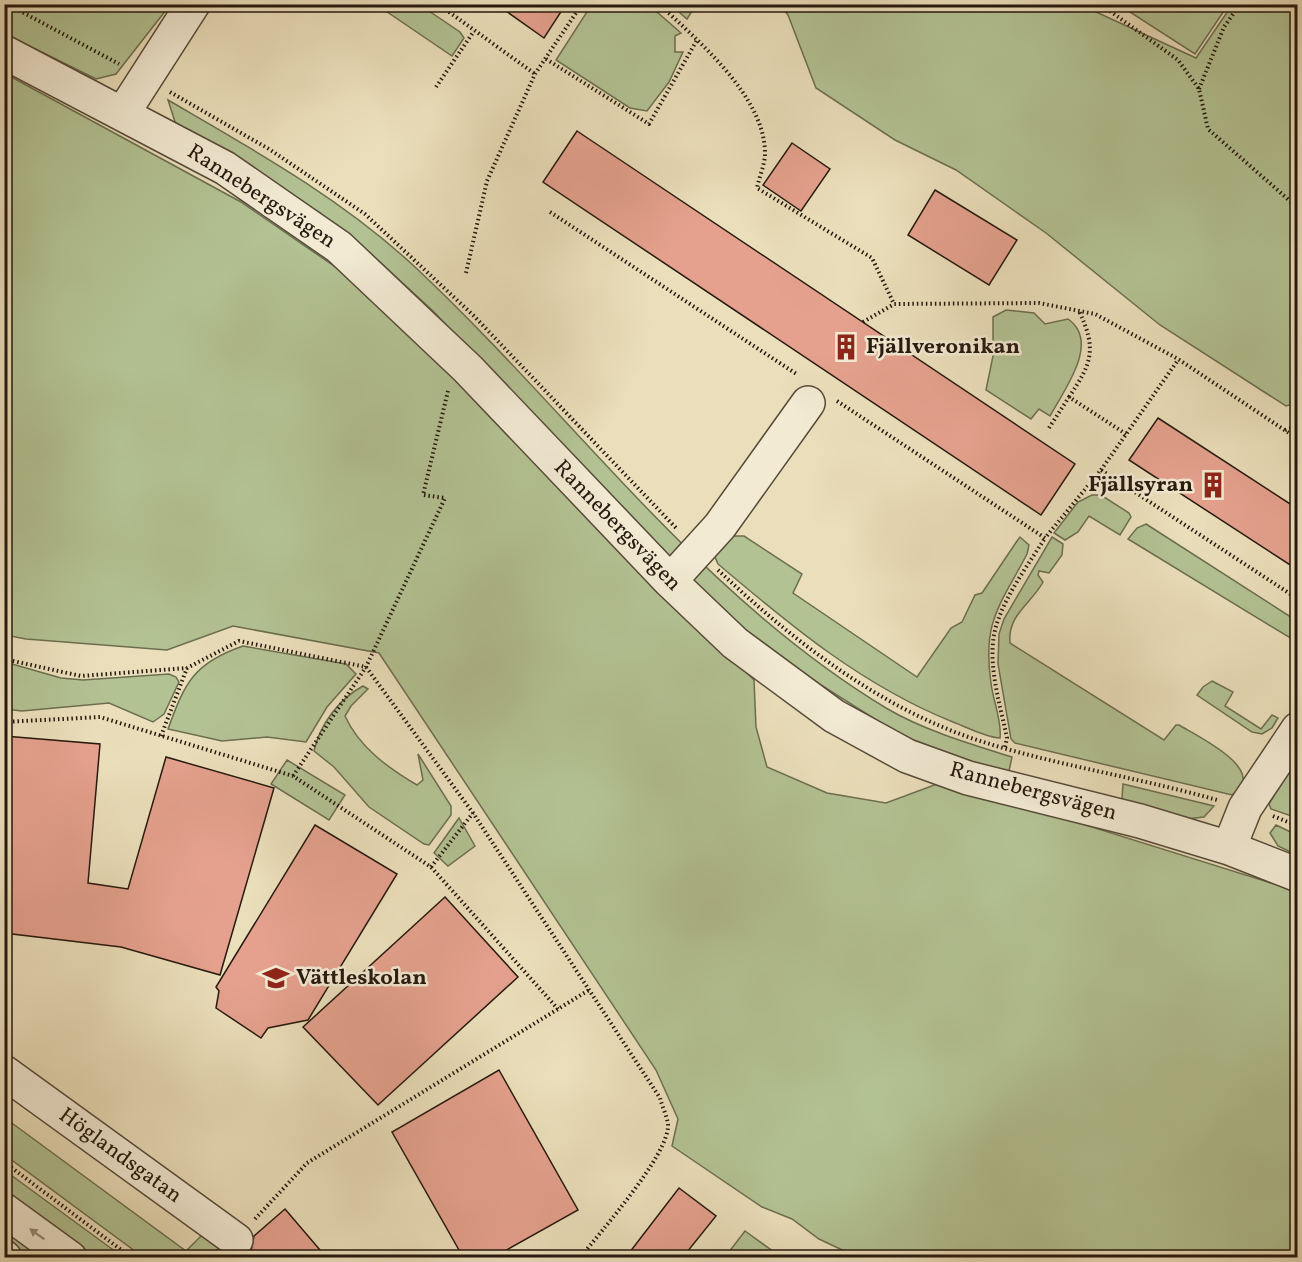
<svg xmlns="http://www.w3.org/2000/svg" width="1302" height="1262" font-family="Vollkorn,serif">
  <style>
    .green { fill: #b3c293; stroke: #6c6e50; stroke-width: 1.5 }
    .building { fill: #e5a18e; stroke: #26190e; stroke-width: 1.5 }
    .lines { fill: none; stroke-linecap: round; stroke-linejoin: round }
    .minor-casing { stroke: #574a39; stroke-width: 36 }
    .path { stroke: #26190e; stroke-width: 4; stroke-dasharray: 1.5 3; stroke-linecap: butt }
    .minor { stroke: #f2ead3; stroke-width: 33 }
    .oneway { fill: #968c7a }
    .labels { text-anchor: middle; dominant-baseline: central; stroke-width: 5; stroke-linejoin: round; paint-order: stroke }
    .street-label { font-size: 22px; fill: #26190e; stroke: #f2ead3 }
    .poi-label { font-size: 22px; font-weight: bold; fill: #26190e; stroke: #f2ead3; text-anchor: start }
  </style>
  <rect width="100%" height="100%" fill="#ebdfbb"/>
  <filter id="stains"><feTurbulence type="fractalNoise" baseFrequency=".00333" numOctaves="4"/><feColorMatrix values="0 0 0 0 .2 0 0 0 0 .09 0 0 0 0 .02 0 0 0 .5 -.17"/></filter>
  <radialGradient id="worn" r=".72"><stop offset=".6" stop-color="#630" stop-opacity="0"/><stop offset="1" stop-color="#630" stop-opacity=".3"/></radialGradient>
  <path class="green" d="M592 4 649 5 681 33 675 36V52H683L669 82 647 111 630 108 556 60Z
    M4 5 5 4 170 5 116 74 96 79 5 34Z
    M377 5H420L460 32 464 38 452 56Z
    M671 5H696L687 19Z
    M780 5H1071L1094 11 1196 58 1232 5H1297V403L1286 406 1160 325 1046 233 956 170 895 140 816 88 788 15Z
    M1119 5H1228L1195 54Z
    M4 73 241 202 411 319 585 508 754 680 756 727 767 767 827 793 886 803 945 781 1297 891V1257H857L819 1239 792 1219 762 1207 672 1146 678 1119 656 1070 379 653 233 626 167 650 26 639 5 635Z
    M168 100C254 150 342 199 415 267 572 414 699 595 886 708 923 730 970 744 1012 757L1009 771 970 761 900 735 791 666 724 613 432 310 371 254 320 213 176 125Z
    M1006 310 1034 313 1045 324 1068 319C1101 342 1064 390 1050 416L1039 409 1031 419 986 390 993 356V317Z
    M1092 495H1101L1129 513 1131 517 1120 535 1089 516 1078 532 1065 540 1054 533 1078 502Z
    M1146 524 1297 621V642L1128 539 1137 528Z
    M731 536H744L802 574 793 593 917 677 951 628 962 622 975 595 982 593 1017 541 1020 537 1029 545 1027 554C1000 606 982 621 991 683 993 701 1002 720 1000 738 984 737 967 727 953 722 863 686 791 626 718 564L715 557 718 550Z
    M1052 537 1063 544 1062 555 1049 573 1039 571 1038 575 1043 582C1032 603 1007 615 1010 643L1164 740 1176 725H1179C1197 736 1271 771 1232 795L1015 743 1011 739 998 664 999 634 1004 619Z
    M243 646 346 664 356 674 327 707 306 742 267 737 222 741 168 729C185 682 194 663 243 646Z
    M5 662 61 678 83 680 169 674 176 677 179 682 164 714 153 722 109 703 22 711 5 709Z
    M1212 681 1233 692 1225 706 1261 729 1272 715 1278 718 1272 728 1262 734 1252 732 1197 695 1203 687Z
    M363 686 368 689 351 706 345 716C359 747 388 768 417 785L423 780 418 754 451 806V815L429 845 424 844 369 807 334 767 314 751C320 724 339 699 363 686Z
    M287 760 345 795 329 820 271 784Z
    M1289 769 1297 774V818L1271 809 1269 804Z
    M1123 784 1214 806 1204 817 1186 819 1122 799Z
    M459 818 475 846 448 866 434 853Z
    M1276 825 1297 835V855L1278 846 1270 833Z
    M5 1118 186 1251 203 1234 225 1240 211 1257H143L5 1155Z
    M4 1170 112 1249 123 1257H89L5 1195Z
    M5 1223 51 1257H20L5 1246Z
    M745 1231 781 1257H725Z"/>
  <path class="building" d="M496 4H566L544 38Z
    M577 131 1075 464 1041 515 543 182Z
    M792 143 830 169 801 211 763 185Z
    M935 190 1017 240 989 285 908 235Z
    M1158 418 1298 509V570L1129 460Z
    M4 736 100 744 88 883 128 889 166 757 274 788 220 975 121 947 4 933Z
    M315 825 397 874 308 1020 268 1028 261 1038 216 1008 219 991 216 987Z
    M445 897 518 977 378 1105 303 1027Z
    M499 1070 578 1210 494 1257H463L392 1132Z
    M679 1188 716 1216 683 1257H626Z
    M285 1209 326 1257H256L251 1251 254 1236Z"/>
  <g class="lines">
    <g class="minor-casing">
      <path id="minor" d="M4 52 225 168 339 247 468 369 670 581 735 643 834 716 907 756 968 778 1140 821 1229 848 1298 875
        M123 113 193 4
        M670 581 720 526 808 403
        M1229 848 1245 808 1298 729
        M4 1072 236 1240
        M4 1210 70 1258
        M4 1257 5 1258"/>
    </g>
    <path class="path" d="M7 4 119 64
      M438 4 535 74
      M659 4C698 41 767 98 765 156 764 166 759 178 757 188L872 258 894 304 1039 303 1095 314 1178 359 1298 439
      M1110 11 1178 60 1199 89 1208 129 1298 208
      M546 59 649 124 697 40
      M436 87 474 31
      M1199 89 1224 27 1240 4
      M170 92 269 149 365 214 473 315 677 529
      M550 212 798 375
      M466 273 487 181 535 74 582 4
      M863 322 894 304
      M1069 397C1092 363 1097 349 1079 311
      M837 401 1045 538 1101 470 1298 599
      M1049 428 1069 397 1126 434
      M1285 430 1298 426
      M1101 470 1178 360
      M718 570C792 640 877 706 974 739 1053 765 1137 777 1217 800
      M4 659 81 676 187 668 239 641 366 667 473 813 660 1098C662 1106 667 1116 668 1125 669 1155 600 1232 580 1258
      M4 722 100 717 293 776 431 867 558 1009
      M161 736 187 668
      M1005 747 1007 738C1000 703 985 659 997 623 1007 593 1028 565 1045 538
      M293 776 366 667 445 498 423 495 448 391
      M1273 816 1298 826
      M431 867 473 813
      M4 1162 132 1258
      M255 1219 307 1163 589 990"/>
    <use href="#minor" class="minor"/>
  </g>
  <defs><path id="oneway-solid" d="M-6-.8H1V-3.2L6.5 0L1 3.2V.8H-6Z" transform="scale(1.5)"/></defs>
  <use class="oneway" href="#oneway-solid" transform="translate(37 1234) rotate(-144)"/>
  <defs>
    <g id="building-bare" transform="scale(2.07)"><path d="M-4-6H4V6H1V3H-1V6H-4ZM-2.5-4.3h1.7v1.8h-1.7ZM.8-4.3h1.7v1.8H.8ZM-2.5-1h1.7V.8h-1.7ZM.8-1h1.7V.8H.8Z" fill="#8f2418" stroke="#f2ead3" stroke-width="2.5" paint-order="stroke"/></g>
    <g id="school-bare" transform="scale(2.07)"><path d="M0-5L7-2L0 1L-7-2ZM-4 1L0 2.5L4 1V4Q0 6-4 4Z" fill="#8f2418" stroke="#f2ead3" stroke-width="2.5" paint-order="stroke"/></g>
  </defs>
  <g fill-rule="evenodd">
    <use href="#building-bare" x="846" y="347"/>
    <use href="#building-bare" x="1213" y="485"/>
    <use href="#school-bare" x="276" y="978"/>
  </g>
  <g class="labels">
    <g class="street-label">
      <text transform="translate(261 197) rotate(33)">Rannebergsvägen</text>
      <text transform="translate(617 526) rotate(46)">Rannebergsvägen</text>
      <text transform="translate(1033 792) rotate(15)">Rannebergsvägen</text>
      <text transform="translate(120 1156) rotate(36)">Höglandsgatan</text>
    </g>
    <g class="poi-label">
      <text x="866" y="347">Fjällveronikan</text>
      <text x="1193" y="485" text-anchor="end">Fjällsyran</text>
      <text x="296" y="978">Vättleskolan</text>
    </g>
  </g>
  <rect width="1302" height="1262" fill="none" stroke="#ebdfbb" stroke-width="24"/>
  <rect x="6" y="6" width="1290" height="1250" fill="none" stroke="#26190e" stroke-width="3"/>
  <rect x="12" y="12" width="1278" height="1238" fill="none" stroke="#26190e" stroke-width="1.5"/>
  <rect width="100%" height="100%" filter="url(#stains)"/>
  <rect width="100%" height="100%" fill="url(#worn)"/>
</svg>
